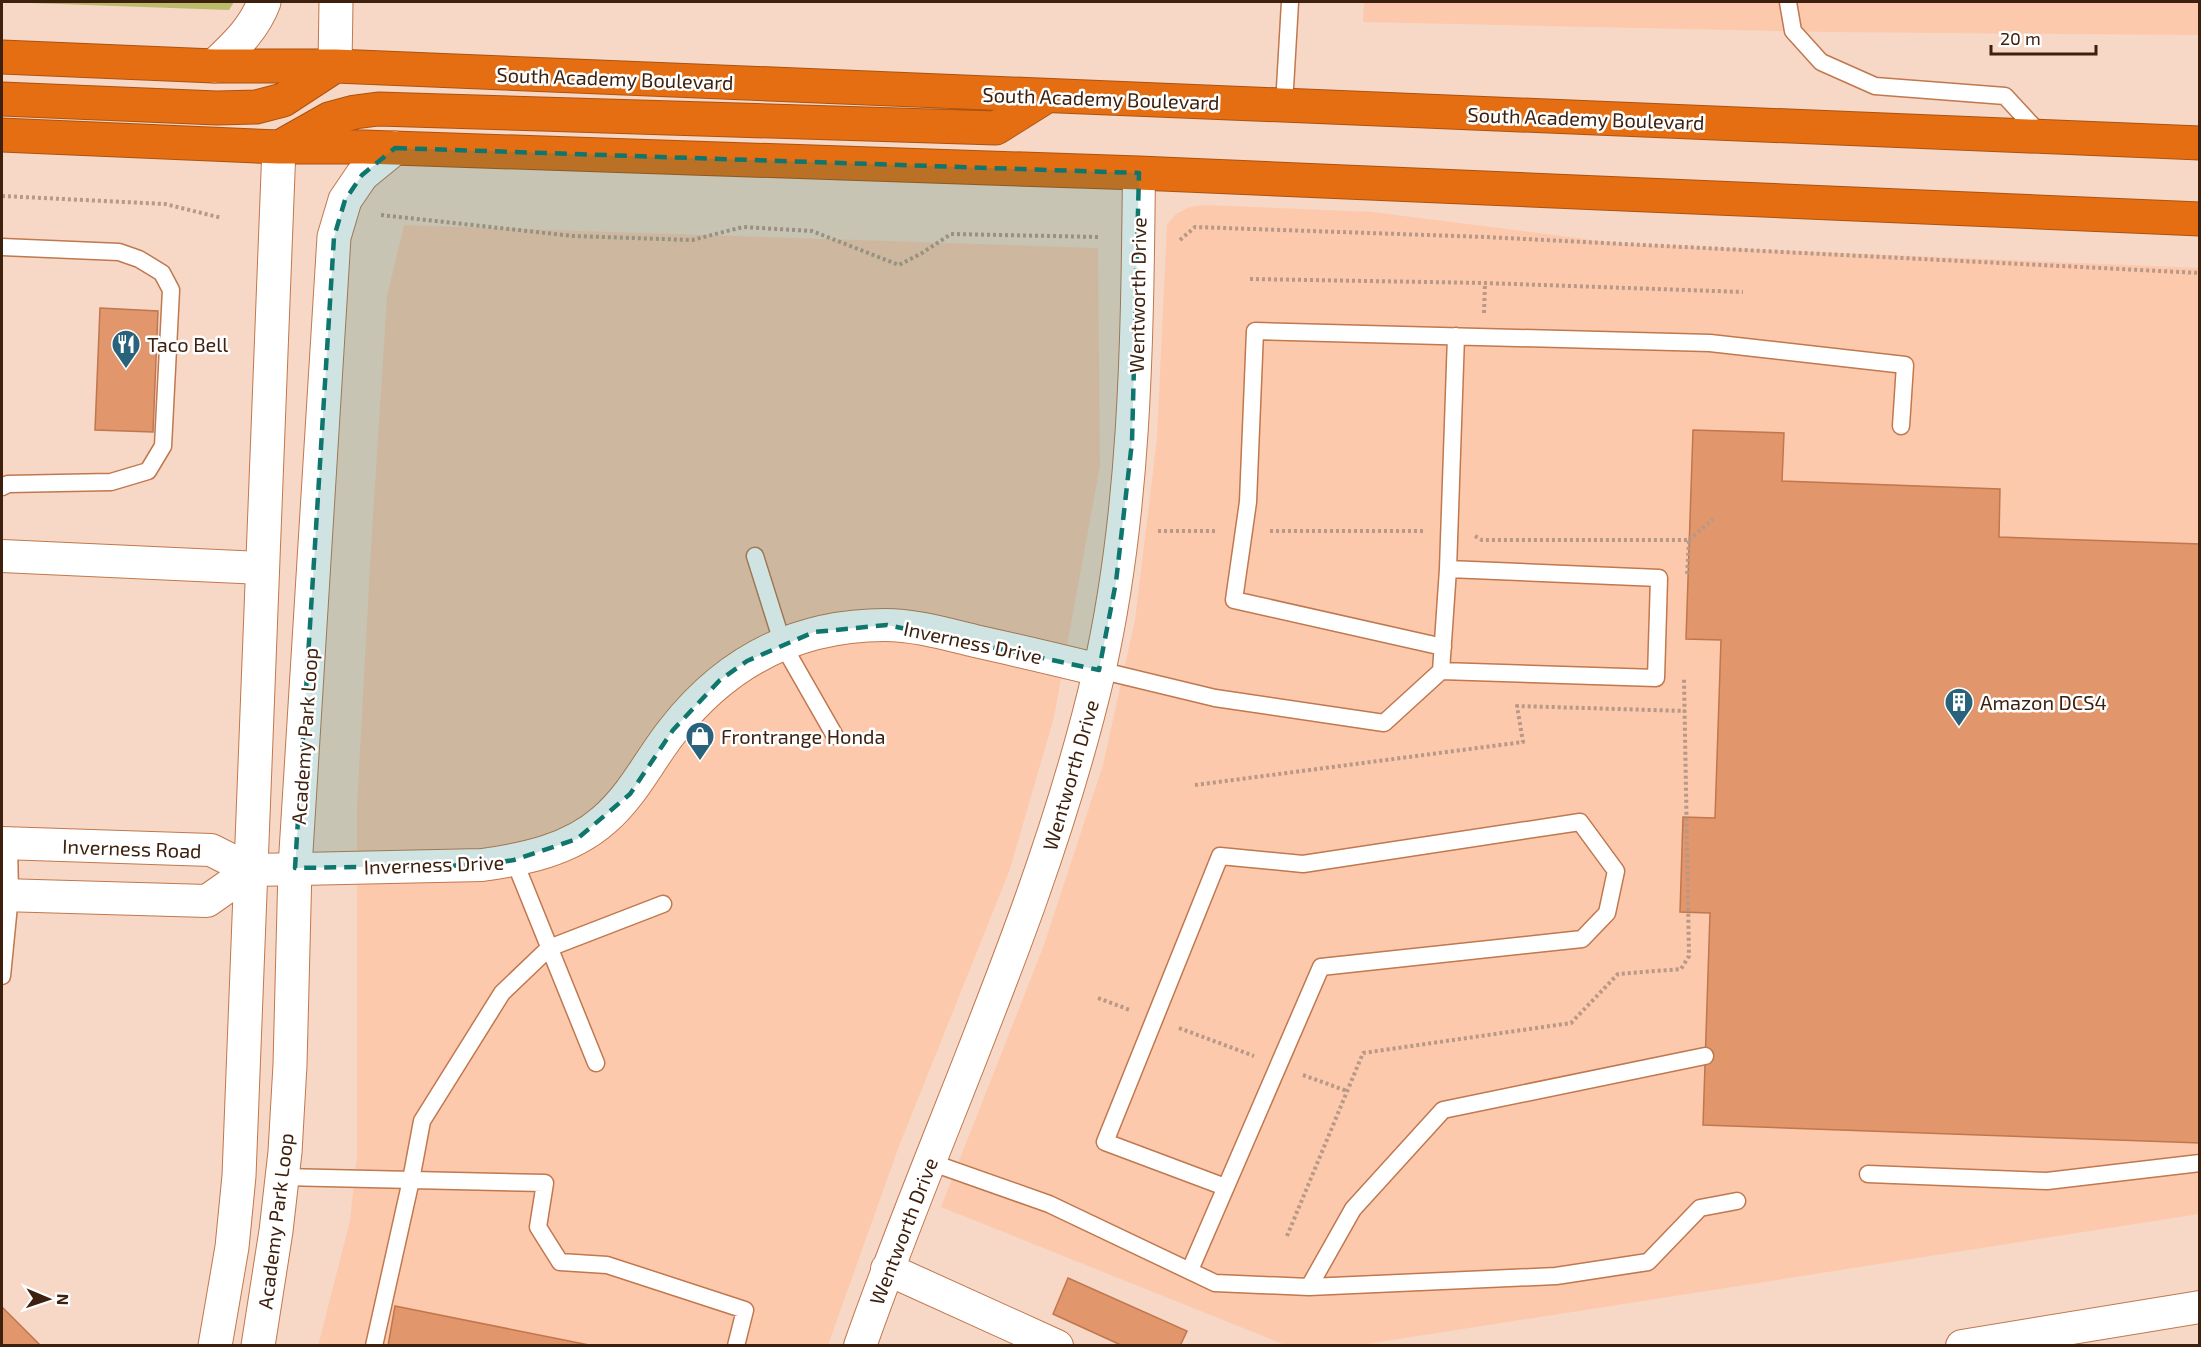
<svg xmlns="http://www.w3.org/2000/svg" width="2201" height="1347" font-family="'Exo 2',sans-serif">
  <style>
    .built { fill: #fdc9ac }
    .green { fill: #babc69 }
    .building { fill: #e1966b; stroke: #c0774e; stroke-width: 1.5 }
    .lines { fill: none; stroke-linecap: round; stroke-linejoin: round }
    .lane-casing { stroke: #c0784e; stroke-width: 19 }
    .street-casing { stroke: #c0784e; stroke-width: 34 }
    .secondary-casing { stroke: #c0784e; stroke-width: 35 }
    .highway-casing { stroke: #ab5311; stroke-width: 35 }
    .path { stroke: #b89886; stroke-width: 4; stroke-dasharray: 3 3; stroke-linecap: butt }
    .lane { stroke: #fff; stroke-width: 16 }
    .street { stroke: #fff; stroke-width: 32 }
    .secondary { stroke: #fff; stroke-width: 33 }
    .highway { stroke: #e56e13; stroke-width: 33 }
    .marked { fill: #0f766e; fill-opacity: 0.2; stroke: #0f766e; stroke-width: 4.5; stroke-dasharray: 12 8; stroke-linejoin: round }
    .labels { text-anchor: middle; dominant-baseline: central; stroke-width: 5; stroke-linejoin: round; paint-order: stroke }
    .street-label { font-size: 20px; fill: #3e200e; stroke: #fff }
    .poi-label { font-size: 20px; fill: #3e200e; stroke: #fff; text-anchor: start }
  </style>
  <rect width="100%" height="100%" fill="#f7d7c5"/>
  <path class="built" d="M1364 2H2200L2199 35 1830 32 1363 22Z
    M1205 205 1372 212 1624 244 2199 268V1214L1360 1345 1288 1346 941 1207 1044 945 1103 765 1135 620 1157 439 1167 225 1176 214 1190 207Z
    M404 225 1098 248 1100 466 1054 717 1010 869 899 1146 828 1345 318 1346 350 1221 357 1156V805L371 547 387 296Z"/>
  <path class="green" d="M2 2H234L229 10Z"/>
  <path class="building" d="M100 308 158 311 153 432 95 430Z
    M1693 430 1784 433 1782 481 2000 489 1999 537 2200 544V1143L1703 1125 1710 913 1680 912 1683 817 1715 818 1721 640 1686 639Z
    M1068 1278 1187 1331 1180 1346H1123L1053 1314Z
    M395 1306 594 1346H388Z
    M2 1307 41 1346H2Z"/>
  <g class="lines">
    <g class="lane-casing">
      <path id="lane" d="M1788 2 1793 31 1821 62 1875 86 2005 96 2042 136
        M1284 105 1290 2
        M2 247 119 252 139 259 162 273 171 290 163 446 148 471 111 482 8 484 2 487
        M755 556 783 645 835 736
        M1443 647 1234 600 1248 502 1255 331 1710 343 1905 365 1901 426
        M1099 670 1215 698 1384 723 1441 671 1656 678 1659 578 1448 569
        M1441 671 1448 569 1456 336
        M514 860 596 1063
        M2 976 10 895 9 844
        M930 1162 1049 1204 1215 1283 1309 1287 1556 1276 1648 1262 1700 1208 1737 1201
        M1868 1174 2047 1181 2200 1163
        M282 1177 545 1183 538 1227 560 1262 607 1265 745 1310 736 1346
        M1190 1270 1321 967 1582 939 1607 913 1616 871 1580 822 1303 864 1220 856 1105 1142 1225 1187
        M1309 1287 1353 1209 1443 1110 1705 1056
        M374 1346 411 1180 422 1121 502 993 549 948 663 904"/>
    </g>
    <g class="street-casing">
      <path id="street" d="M2 556 262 568
        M2 843 211 850 251 870 482 865C525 859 570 850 604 820 634 794 649 760 673 730 727 661 797 625 885 625 915 625 946 634 975 641 1016 650 1058 660 1099 670
        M2 895 207 901 251 870
        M887 1269 1057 1346
        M860 1346C939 1121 1045 905 1099 672 1136 508 1137 340 1139 173
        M1962 1346 2200 1307"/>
    </g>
    <g class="secondary-casing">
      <path id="secondary" d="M214 66C235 46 254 29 264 2
        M335 66 336 2
        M215 1346 232 1247 239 1176 279 147
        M258 1346 276 1231 285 1152 290 1065 295 868 334 237 345 200 362 175 395 148"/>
    </g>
    <g class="highway-casing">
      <path id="highway" d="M2 57 214 66H335L2200 143
        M2 99 217 108 256 107 283 100 335 66
        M2 135 279 147H364L1139 173 2200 219
        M283 145 329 119 355 112 378 109 996 128 1047 96"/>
    </g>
    <path class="path" d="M2 196 165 204 222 218
      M381 215 573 236 692 240 743 227 812 231 899 265 922 253 951 234 1100 237
      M1180 240 1195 227 1485 237 2200 273
      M1250 279 1485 283 1743 292
      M1484 313 1485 283
      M1158 531H1217
      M1270 531H1424
      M1475 536 1482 540H1689L1687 576
      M1689 540 1713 519
      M1195 785 1523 742 1517 706 1685 711
      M1098 998 1130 1010
      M1179 1028 1254 1056
      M1303 1075 1347 1091
      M1287 1236 1363 1053 1571 1023 1618 974 1681 969 1689 956 1684 679"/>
    <use href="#lane" class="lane"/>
    <use href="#street" class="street"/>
    <use href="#secondary" class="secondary"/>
    <use href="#highway" class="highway"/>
  </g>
  <path class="marked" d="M395 148 1139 173 1132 442 1116 582 1099 670 887 625 814 632 747 661 720 680 673 730 630 794 577 839 514 860 482 865 295 868 334 237 345 200 362 175Z"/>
  <defs>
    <g id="restaurant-pin" transform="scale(1.5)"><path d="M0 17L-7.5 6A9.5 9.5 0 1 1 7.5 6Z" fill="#29627b" stroke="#fff"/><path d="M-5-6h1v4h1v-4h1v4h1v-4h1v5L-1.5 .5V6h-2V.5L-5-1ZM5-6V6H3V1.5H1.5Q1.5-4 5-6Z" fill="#fff"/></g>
    <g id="building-pin" transform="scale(1.5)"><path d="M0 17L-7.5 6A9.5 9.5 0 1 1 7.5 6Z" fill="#29627b" stroke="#fff"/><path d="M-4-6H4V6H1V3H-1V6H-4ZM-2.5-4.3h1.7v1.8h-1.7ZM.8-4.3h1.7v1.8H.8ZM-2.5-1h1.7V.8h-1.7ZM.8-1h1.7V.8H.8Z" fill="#fff"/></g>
    <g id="shop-pin" transform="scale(1.5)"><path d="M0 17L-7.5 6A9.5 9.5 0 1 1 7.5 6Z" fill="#29627b" stroke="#fff"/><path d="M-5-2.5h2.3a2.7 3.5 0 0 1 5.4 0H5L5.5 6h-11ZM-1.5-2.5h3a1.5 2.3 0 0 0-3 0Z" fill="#fff"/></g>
  </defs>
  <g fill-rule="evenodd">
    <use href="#restaurant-pin" x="126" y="344"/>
    <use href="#building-pin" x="1959" y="702"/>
    <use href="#shop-pin" x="700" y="736"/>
  </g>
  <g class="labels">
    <g class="street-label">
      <text transform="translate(615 78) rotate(2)">South Academy Boulevard</text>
      <text transform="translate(1101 98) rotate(2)">South Academy Boulevard</text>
      <text transform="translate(1586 118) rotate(2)">South Academy Boulevard</text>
      <text transform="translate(1137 295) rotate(-89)">Wentworth Drive</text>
      <text transform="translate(973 642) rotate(12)">Inverness Drive</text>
      <text transform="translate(304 736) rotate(-86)">Academy Park Loop</text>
      <text transform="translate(1070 775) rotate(-74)">Wentworth Drive</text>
      <text transform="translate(132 848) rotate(2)">Inverness Road</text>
      <text transform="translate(434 864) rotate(-2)">Inverness Drive</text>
      <text transform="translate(275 1221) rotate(-83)">Academy Park Loop</text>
      <text transform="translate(903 1231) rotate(-69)">Wentworth Drive</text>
    </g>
    <g class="poi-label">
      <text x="147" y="344">Taco Bell</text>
      <text x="1980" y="702">Amazon DCS4</text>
      <text x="721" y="736">Frontrange Honda</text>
    </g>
  </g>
  <rect width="2201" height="1347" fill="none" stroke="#3e200e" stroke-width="6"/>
  <g transform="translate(48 1299) rotate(92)" stroke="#ffffff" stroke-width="4.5" paint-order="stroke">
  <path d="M0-4.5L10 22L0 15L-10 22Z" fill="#3e200e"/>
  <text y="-9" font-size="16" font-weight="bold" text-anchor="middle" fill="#3e200e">N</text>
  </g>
  <path d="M1991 45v9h105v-9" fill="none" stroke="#3e200e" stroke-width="3"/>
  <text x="2000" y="45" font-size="18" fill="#3e200e" stroke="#ffffff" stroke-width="4.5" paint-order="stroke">20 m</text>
</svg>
